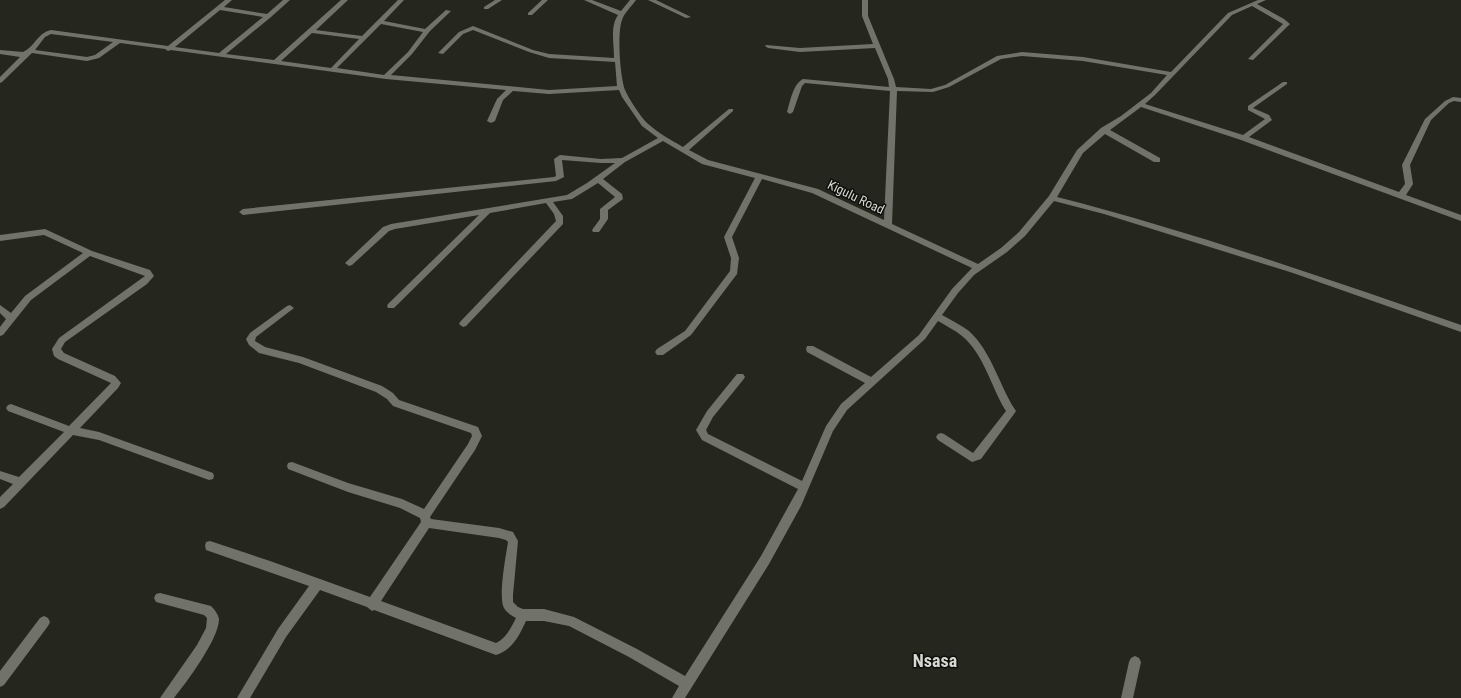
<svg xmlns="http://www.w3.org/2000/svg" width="1461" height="698" font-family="'Roboto Condensed',sans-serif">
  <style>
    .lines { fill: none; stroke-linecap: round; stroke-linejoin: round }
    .minor { fill: #71736a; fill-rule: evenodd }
    .labels { text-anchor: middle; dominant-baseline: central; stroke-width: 3; stroke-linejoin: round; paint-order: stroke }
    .street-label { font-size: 13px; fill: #d7d8d3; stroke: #0f100c }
    .near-quarter-label { font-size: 18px; font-weight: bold; fill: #d7d8d3; stroke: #0f100c }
  </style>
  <rect width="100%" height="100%" fill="#25271f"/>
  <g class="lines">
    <path class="minor" d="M225 0H232L224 7 267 14 283 0H290L271 17 226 54 274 60 341 0H348L316 30 362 36 398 0H404L384 21 425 29 446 10 451 11 430 31 412 54 391 75 549 90 617 86 615 62 549 58 529 52 473 30 463 34 443 54 438 53 459 32 473 26 533 50 549 54 614 58C614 44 610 26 618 15L584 0H592L621 11 630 0H636C632 6 624 13 622 20 617 33 620 77 625 90 629 99 640 116 647 123 658 133 671 140 683 147L729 109H733V111L689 150 708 160 818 189 884 220 890 91 805 83 802 86 793 112 790 114 787 112C790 102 793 84 803 79L889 87 888 79 875 48 800 52 768 48 765 46 766 45 800 48 873 44 862 16V0H868V16L894 79 896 87 931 89 945 85 997 56 1022 52 1083 57 1171 72 1228 13 1258 0H1266L1257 4 1284 19 1290 24 1253 60 1248 59 1283 24 1252 6 1232 15 1155 95 1145 104 1243 135 1265 119 1248 110V106L1283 82H1287V84L1253 108 1269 115 1272 120 1249 137 1399 192 1405 184 1402 165 1425 119 1445 101 1453 97 1461 98V102L1454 101 1449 103 1431 120 1410 165 1413 184 1406 195 1461 215V221L1241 140 1141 107 1110 130 1160 158V162H1154L1105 134 1083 153 1057 197C1194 232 1327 279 1461 325V332L1293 273 1104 214 1054 201 1025 236 1007 252 974 275 958 293 942 315C951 320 961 325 969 331 991 351 999 384 1014 408L1016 411 1014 414 981 459 972 462 938 440 936 437 938 434 941 433 944 434 973 453 1006 411C991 387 984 354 962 336 955 330 946 326 938 321L925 339 847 410 833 431 801 506 769 564 685 698H672L679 686 629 657 569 626 544 621H526C519 636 513 649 496 655L374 610 372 611 367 607 320 590 286 637 250 698H237L278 629 309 586 206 550 205 546 206 542 210 541 270 561 370 597 421 522 420 518 400 508 348 492 288 469 287 466 288 463 292 462 348 483 402 499 424 509 468 444 472 436 471 433 393 406 387 399 376 392 299 363 259 353 249 345 246 339 250 333 287 306 290 305 294 308 256 337 255 341 265 347 303 357 382 386 393 393 399 400 478 427 482 436 475 450 430 517 431 519 499 528 513 532 518 541 513 595V602L518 607 523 609H544L574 617 637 649 685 676 761 556 798 489 702 440 696 430 707 411 737 374H743L745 377 743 380 713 417 706 430 708 434 802 481 826 426 841 404 865 383 807 352 806 349 807 346H813L871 377 919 335 952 289 972 268 812 193 762 179 732 237 739 258 737 274 691 335 663 355H657L655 352 657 349 685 331 730 271 731 258 724 237 755 178 702 164 663 141 625 162 603 179 622 194 623 199 608 210V219L599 232H593L592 230 600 219V209L615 197 598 183 572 199 553 202 563 216V224L466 326 463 327 459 324 460 322 556 221 554 214 546 203 490 213 394 308H388L387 306 388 304 479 215 395 229 389 231 352 265 349 266 345 263 383 227 391 224 567 195 587 183 615 163H601L562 160 564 177 556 181 243 215 239 212 243 209 554 177 556 176 554 159 560 155 601 159 622 158 658 138 642 126 622 97 619 90 549 94 513 91 503 100 495 121 491 123 487 121 497 99 506 90 386 79 171 50 168 51 165 49 120 43 99 58 87 61 32 53 2 82 0 83V77L20 57 0 54V50L23 52C36 46 36 34 51 30L168 46ZM220 10 263 17 219 53 175 47ZM381 24 423 32 408 52 384 75 337 68ZM312 33 359 39 331 68 281 61ZM51 34 113 42 95 55 87 57 35 50 45 37ZM1022 56 1083 61 1167 75 1151 93 1121 116 1101 128 1077 150 1049 196 1019 232 1001 248 978 264 892 224 897 91 933 92 949 87 1001 59ZM429 528 499 538 506 540 508 542C506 555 498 598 504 608 507 613 511 615 516 618 511 628 506 638 496 643L381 601Z
      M495 0H502L488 9H484V7Z
      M542 0H548L532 15H528V13Z
      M648 0H656L691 17 686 18Z
      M45 229 92 251 150 270 154 276 147 284 65 342 61 349 64 353 115 376 121 383 118 388 80 428 99 432 213 473 214 476 213 479 209 480 99 440 73 435 4 507 0 509V497L13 484 0 479V471L19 477 64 432 8 411 6 408 8 405 11 404 69 426 111 383 58 359 54 356 52 349 59 338 145 276 90 256 31 300 3 335 0 336V327L6 319 0 313V305L11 313 25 296 83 253 44 235 0 241V235Z
      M160 593 211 606C215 610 218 614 219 619 219 639 186 683 174 698H160L197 645 206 628 207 618 204 615 156 602 154 598 156 594Z
      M44 616 48 618 50 622 48 626 4 685 0 687V671L40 618Z
      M1135 656 1139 658 1141 662 1133 698H1121L1129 662 1131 658Z"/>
  </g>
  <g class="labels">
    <g class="street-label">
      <text transform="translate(856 197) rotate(26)">Kigulu Road</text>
    </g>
    <g class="near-quarter-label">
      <text x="935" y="660">Nsasa</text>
    </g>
  </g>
</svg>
